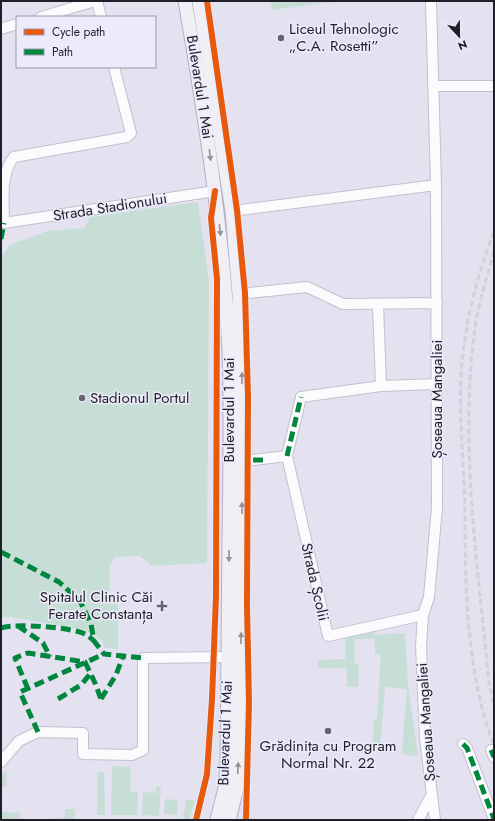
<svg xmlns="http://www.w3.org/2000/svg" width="495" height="821" font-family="Jost,sans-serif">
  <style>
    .green { fill: #c7ded7 }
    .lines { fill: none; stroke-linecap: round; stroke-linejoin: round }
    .minor-casing { stroke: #c2c0cc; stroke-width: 12 }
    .major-casing { stroke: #b4b2c2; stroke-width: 15 }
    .minor { stroke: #fbfbfd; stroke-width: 10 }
    .major { stroke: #f0eff5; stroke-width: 13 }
    .rail { stroke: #d2d1d6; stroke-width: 3; stroke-dasharray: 6 3; stroke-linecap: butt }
    .quiet { stroke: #00873e; stroke-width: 5; stroke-dasharray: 10 5; stroke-linecap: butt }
    .cycleway-casing { stroke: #ecebfb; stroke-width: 8 }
    .cycleway { stroke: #e8590c; stroke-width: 6 }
    .oneway { fill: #929199 }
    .poi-dot { fill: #65636e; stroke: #ecebfb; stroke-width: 1.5 }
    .labels { text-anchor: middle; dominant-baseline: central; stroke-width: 3; stroke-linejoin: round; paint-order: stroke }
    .poi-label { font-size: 15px; fill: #201e28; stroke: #ecebfb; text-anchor: start }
    .street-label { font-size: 15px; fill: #201e28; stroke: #ecebfb }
  </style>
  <rect width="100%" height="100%" fill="#e4e2f1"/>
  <path class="green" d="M271 1H331V2L272 10Z
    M198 202 209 280 207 563 152 566 140 556 116 557 110 564 109 594 118 595V650L104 647 102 640 85 630 10 617 1 618V257L10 245 47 231 84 228 90 217Z
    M375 630V635L405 633 408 685 418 756 404 755V753L402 752 407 689 385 687 380 750 372 749 374 719H377L381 654H375V639H355L354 663 359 664 358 687H347V668H318V660L345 659V636Z
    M112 766 131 767 130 791 138 792 137 815H111Z
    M7 770 6 787H2L1 812 20 813V819H1V775Z
    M97 772H104L105 815H97Z
    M156 787H161L159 816 142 815 143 792 156 793Z
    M165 799 178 800 177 815 164 814Z
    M186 800H195L189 820H183Z
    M65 809H75V820H33L65 818Z"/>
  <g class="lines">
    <g class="minor-casing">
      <path id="minor" d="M97 1 101 17
        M431 1 436 185 437 507 429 597 423 615 421 646 425 738 435 820
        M41 17 95 1
        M1 29 17 24
        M114 67 131 133 127 137 14 157C0 174 4 202 4 223L215 191
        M433 86H494
        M232 211 436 185
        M239 294 307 287 343 304 437 303
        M378 304 381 386
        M287 456 301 397 381 386 437 384
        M253 460 287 456 328 636 423 615
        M463 744 467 748 494 819
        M491 750 494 757
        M1 762 19 741 38 732 83 733V754L132 755 143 750V658L227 657
        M418 820 431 796"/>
    </g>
    <g class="major-casing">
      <path id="major" d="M185 1C205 116 223 232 229 349 231 412 230 475 229 538 228 613 227 689 227 765L225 788 217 820
        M199 1 232 211 239 294 242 393 239 757 237 788 229 820"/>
    </g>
    <use href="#minor" class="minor"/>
    <use href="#major" class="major"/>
    <path class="rail" d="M494 232C489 243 486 255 482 266 471 301 463 339 461 376 459 425 465 474 465 524 465 593 468 680 494 745
      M494 251C487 277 479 302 475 328 459 445 478 566 489 683L494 707"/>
    <path class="quiet" d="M1 239 4 223
      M287 456 301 397
      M253 460H264
      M1 552 59 582 80 601 91 624 94 641 104 654 143 658
      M18 626 43 643 50 657
      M1 628C15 623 74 627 87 635 89 636 92 639 94 641
      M28 689 15 658 28 653 85 662 95 683 101 699
      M58 699 81 685 91 673
      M101 699 116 675 123 656
      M38 732 20 692 104 654
      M463 744 467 748 494 819
      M491 750 494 757"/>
    <g class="cycleway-casing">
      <path id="cycleway" d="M207 1 237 210 245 293 248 397 247 605 249 702 246 820
        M196 820 207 774 212 699 216 596 217 279 211 218 215 191"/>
    </g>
    <use href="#cycleway" class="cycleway"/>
  </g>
  <defs><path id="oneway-solid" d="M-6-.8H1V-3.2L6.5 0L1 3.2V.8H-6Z"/></defs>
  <g class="oneway">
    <use href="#oneway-solid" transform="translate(210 155) rotate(83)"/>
    <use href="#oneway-solid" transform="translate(220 230) rotate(83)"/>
    <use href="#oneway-solid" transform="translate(242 378) rotate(-90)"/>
    <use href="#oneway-solid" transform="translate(242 508) rotate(-90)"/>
    <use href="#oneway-solid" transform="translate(229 556) rotate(91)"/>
    <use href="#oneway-solid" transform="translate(241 638) rotate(-89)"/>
    <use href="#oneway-solid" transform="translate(238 768) rotate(-87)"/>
  </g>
  <g class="poi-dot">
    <circle cx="281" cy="38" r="4"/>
    <circle cx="82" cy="398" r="4"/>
    <path d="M160 600h4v4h4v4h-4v4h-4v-4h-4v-4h4z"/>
    <circle cx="328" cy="731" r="4"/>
  </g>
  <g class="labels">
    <g class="poi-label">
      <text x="289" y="29">Liceul Tehnologic<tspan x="289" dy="17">„C.A. Rosetti”</tspan></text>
      <text x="90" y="398">Stadionul Portul</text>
      <text x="153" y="597" text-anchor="end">Spitalul Clinic Căi<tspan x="153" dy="17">Ferate Constanța</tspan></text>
      <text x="328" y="746" text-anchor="middle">Grădinița cu Program<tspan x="328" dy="17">Normal Nr. 22</tspan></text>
    </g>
    <g class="street-label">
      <text transform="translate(200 87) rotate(81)">Bulevardul 1 Mai</text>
      <text transform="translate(110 207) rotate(-9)">Strada Stadionului</text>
      <text transform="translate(437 399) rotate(-90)">Șoseaua Mangaliei</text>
      <text transform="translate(229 410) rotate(-90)">Bulevardul 1 Mai</text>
      <text transform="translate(315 582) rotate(77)">Strada Școlii</text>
      <text transform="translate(426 722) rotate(-94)">Șoseaua Mangaliei</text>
      <text transform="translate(225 733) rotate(-88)">Bulevardul 1 Mai</text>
    </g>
  </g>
  <rect width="495" height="821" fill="none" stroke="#201e28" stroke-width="4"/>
  <rect x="16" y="16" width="140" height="52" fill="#ecebfb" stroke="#9a99a7"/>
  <rect x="24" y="29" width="20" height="6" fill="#e8590c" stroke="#9a99a7"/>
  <text x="52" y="36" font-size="12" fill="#201e28">Cycle path</text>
  <rect x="24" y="49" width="20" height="6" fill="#00873e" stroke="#9a99a7"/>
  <text x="52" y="56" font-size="12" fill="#201e28">Path</text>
  <g transform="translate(459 36) rotate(158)" stroke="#ecebfb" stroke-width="3" paint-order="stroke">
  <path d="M0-3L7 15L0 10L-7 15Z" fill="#201e28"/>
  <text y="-6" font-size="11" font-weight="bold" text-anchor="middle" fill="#201e28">N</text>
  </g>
</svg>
